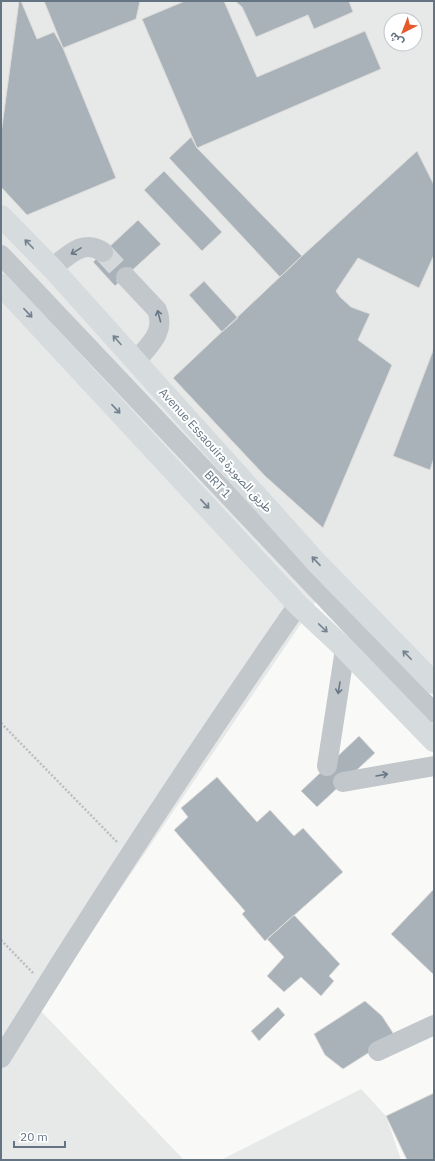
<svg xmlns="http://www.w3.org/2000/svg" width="435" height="1161" font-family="'IBM Plex Sans','Noto Sans Arabic',sans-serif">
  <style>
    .built { fill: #e7e8e8; fill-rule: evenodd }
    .building { fill: #a9b2b8; stroke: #dbdbd9 }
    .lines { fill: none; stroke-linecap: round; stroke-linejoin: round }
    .minor-tunnel { stroke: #d4d8da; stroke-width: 20; stroke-dasharray: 20 10; stroke-linecap: butt }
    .path { stroke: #babec1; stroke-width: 2.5; stroke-dasharray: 2 2; stroke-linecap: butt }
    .minor { stroke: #c2c7cb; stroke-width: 20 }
    .major { stroke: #d6dbde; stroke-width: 22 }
    .oneway { stroke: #758390 }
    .oneway2 { stroke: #697886 }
    .labels { text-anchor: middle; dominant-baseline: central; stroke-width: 4; stroke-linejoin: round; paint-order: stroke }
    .street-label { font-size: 12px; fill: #647482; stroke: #fff }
  </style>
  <rect width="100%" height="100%" fill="#f9f9f7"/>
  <path class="built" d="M1 1H434V681L334 575 39 1009 184 1160H1ZM391 20H415V44H391Z
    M361 1089 386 1116 401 1160H221Z"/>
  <path class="building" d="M19 1H21L37 39 54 32 63 48 116 178 27 215 1 187V134Z
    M44 1H140L136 19 63 48Z
    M185 1H224L257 77 365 31 381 69 197 148 142 19Z
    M235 1H349L353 12 314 29 308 15 256 37 242 7Z
    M191 137 197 148 302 256 280 277 169 158Z
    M417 151 434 185V255L419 288 358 258 336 291 340 297 351 307 370 314 358 340 392 365 323 528 265 476 173 378 302 256Z
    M164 171 222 232 202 251 144 190Z
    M138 220 161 244 115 286 93 262Z
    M204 281 238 318 222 332 189 295Z
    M434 348V458L430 470 393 456Z
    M359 736 375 753 317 807 301 791Z
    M217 777 257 822 270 810 294 836 303 828 343 872 265 941 242 914 245 911 174 830 188 817 181 808Z
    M434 889V975L391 934Z
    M294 915 340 964 329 976 334 981 321 996 301 977 284 992 267 976 284 957 267 939Z
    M365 1001 382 1016 395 1036 343 1069 325 1055 314 1034Z
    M278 1007 285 1015 259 1041 251 1031Z
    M434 1093V1160H407L386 1116Z"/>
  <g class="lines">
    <path class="minor-tunnel" d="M103 252 126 277"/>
    <path class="path" d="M1 723 117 842
      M1 940 33 973"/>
    <path class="minor" d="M1 255 434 713
      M52 268C68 256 83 238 103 252
      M126 277 157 310C166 332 149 345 136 361
      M327 766 345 649
      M343 782 434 766
      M378 1051 434 1025
      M1 1058C96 904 195 753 298 605"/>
    <path class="major" d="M1 216 52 268 317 563 434 683
      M1 285 298 605 345 649 434 741"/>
  </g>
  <defs><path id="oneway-shaft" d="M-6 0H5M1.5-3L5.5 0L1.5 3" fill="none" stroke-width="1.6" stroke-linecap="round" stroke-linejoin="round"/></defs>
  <g class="oneway">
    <use href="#oneway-shaft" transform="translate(29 244) rotate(-134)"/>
    <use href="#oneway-shaft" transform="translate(28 313) rotate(47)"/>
    <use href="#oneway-shaft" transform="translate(117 340) rotate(-132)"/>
    <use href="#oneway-shaft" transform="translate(116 409) rotate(47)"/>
    <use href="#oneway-shaft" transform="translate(205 504) rotate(47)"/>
    <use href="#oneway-shaft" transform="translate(316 561) rotate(-133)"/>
    <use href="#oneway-shaft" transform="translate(323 628) rotate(44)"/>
    <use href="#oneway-shaft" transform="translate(407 655) rotate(-134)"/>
  </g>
  <g class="oneway2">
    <use href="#oneway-shaft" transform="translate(76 251) rotate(148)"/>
    <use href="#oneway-shaft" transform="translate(159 316) rotate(-105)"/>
    <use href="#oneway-shaft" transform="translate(339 688) rotate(99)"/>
    <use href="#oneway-shaft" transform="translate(382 775) rotate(-10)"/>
  </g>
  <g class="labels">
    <g class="street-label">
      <text transform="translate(216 450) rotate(48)">Avenue Essaouira طريق الصويرة</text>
      <text transform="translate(218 484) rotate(47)">BRT 1</text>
    </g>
  </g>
  <rect width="435" height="1161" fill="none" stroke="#647482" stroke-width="4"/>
  <g transform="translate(403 32) rotate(222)"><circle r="19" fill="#ffffff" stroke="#c1c7cd"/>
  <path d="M0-3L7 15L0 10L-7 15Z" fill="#e5592a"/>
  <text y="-6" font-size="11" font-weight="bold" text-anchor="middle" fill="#647482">ش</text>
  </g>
  <path d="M14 1141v6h51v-6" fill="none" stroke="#647482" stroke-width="2"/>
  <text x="20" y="1141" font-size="12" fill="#647482" stroke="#ffffff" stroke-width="3" paint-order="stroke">20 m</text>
</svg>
